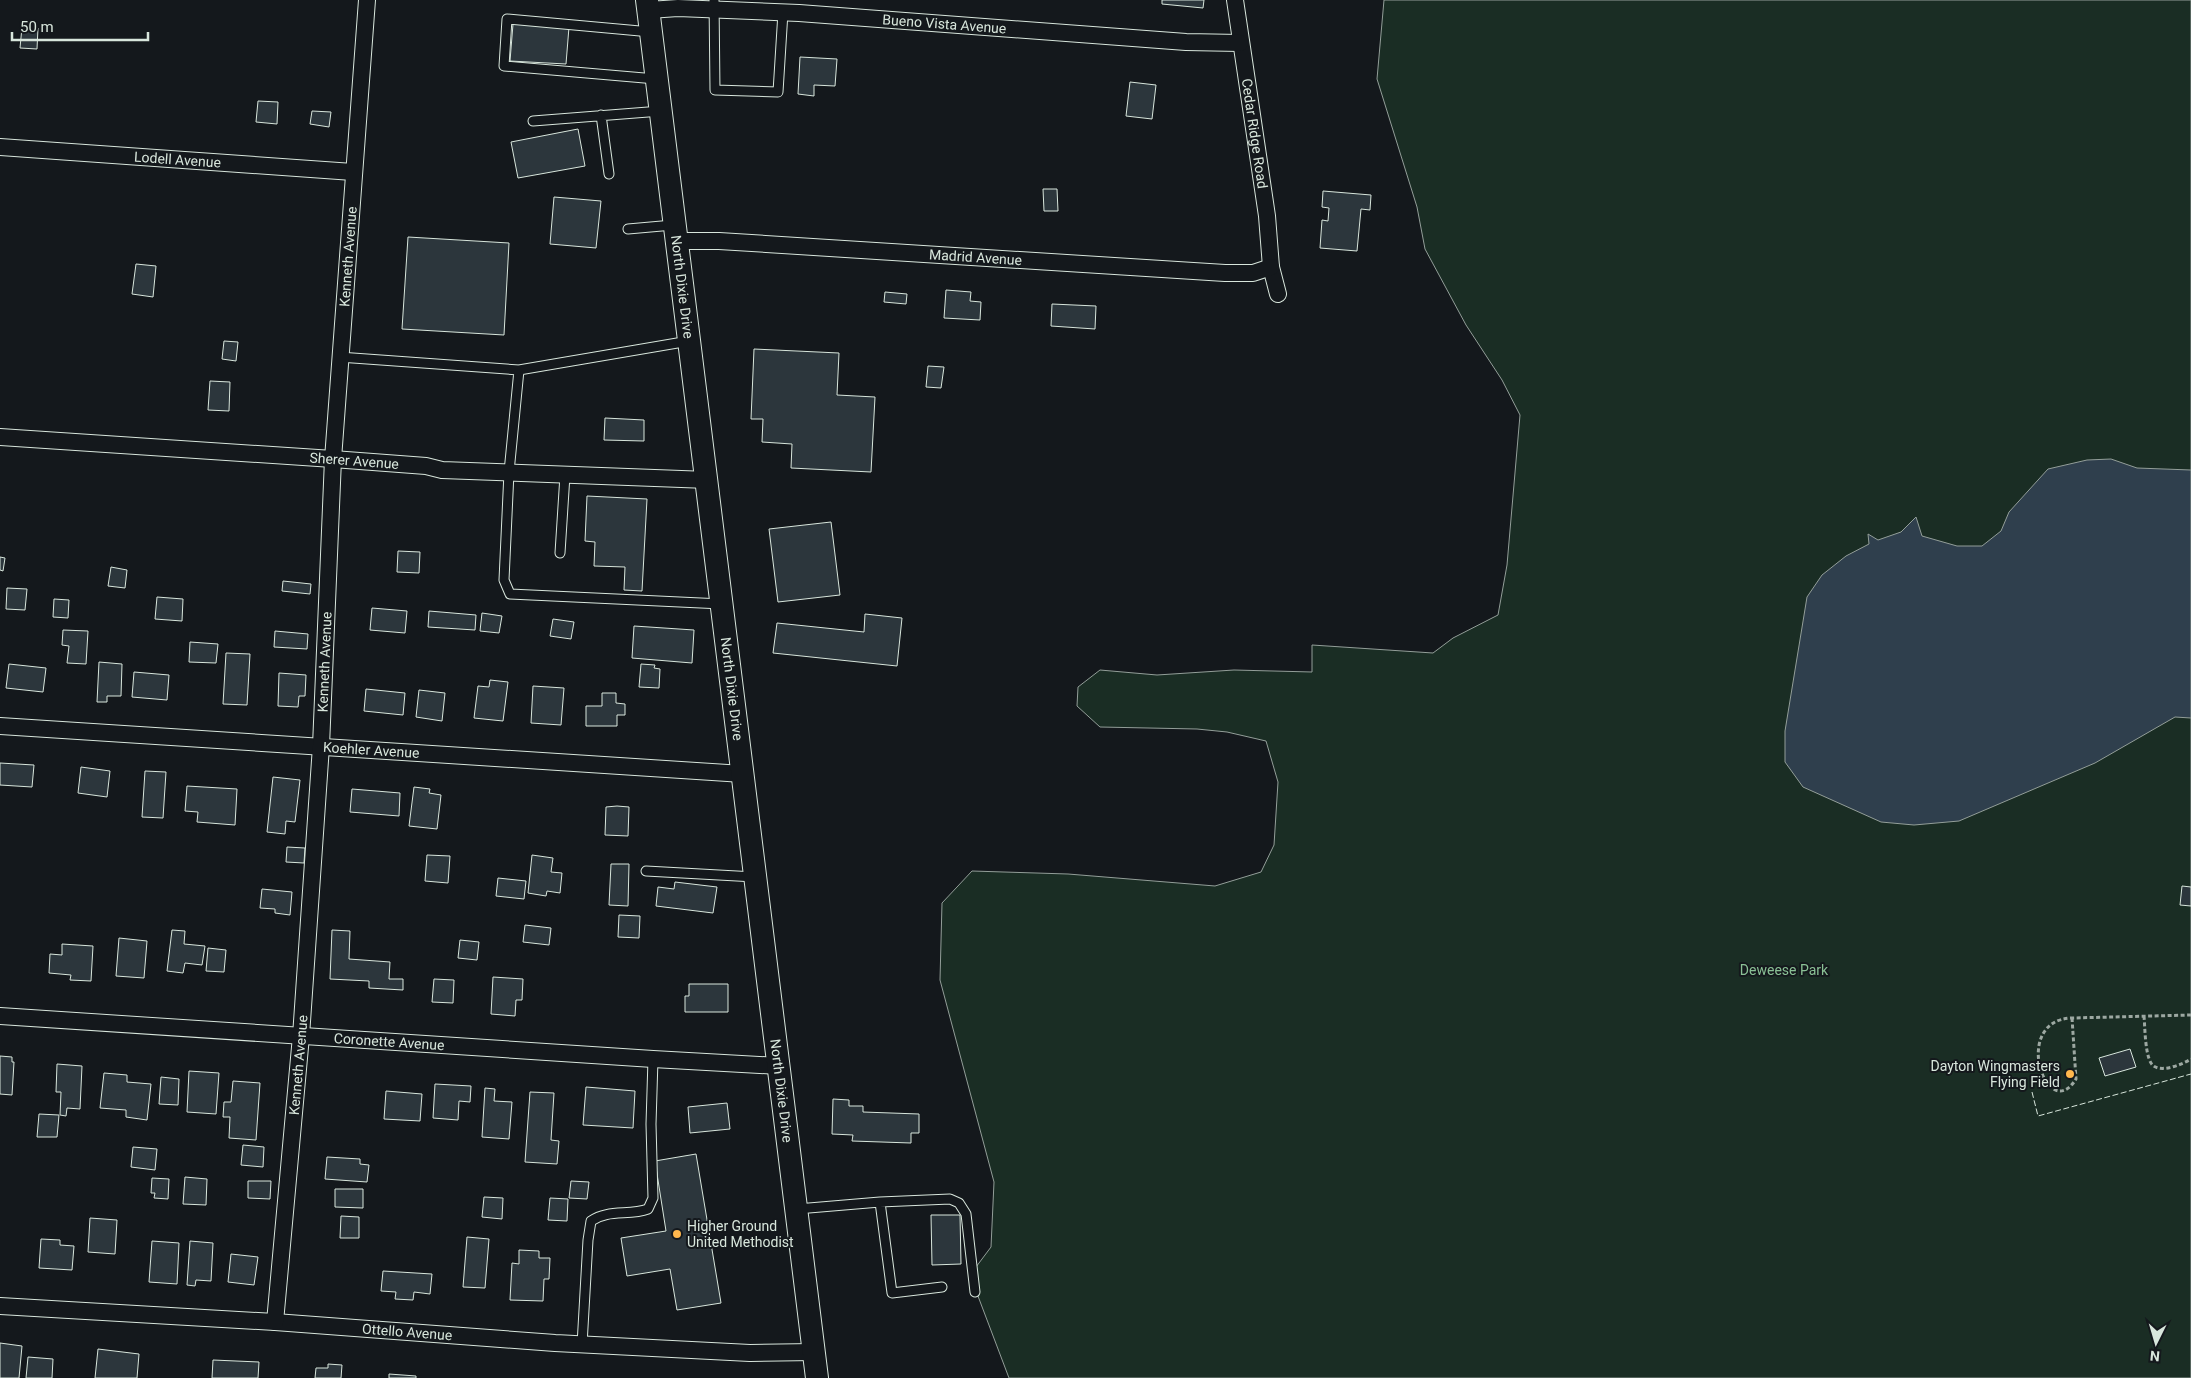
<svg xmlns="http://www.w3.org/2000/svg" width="2191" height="1378" font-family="Roboto,sans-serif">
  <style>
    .green { fill: #1a2d24; stroke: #939e99 }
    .water { fill: #2f3f4d; stroke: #939e99 }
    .building { fill: #2c363c; stroke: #d8e6dc }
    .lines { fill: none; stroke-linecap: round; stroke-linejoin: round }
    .service-casing { stroke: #d8e6dc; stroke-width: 11 }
    .minor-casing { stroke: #d8e6dc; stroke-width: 18 }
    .secondary-casing { stroke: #d8e6dc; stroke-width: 24 }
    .path { stroke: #9da8a2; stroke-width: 3; stroke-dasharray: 4 2.5; stroke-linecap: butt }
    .service { stroke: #14181c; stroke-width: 9 }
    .minor { stroke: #14181c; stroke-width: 16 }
    .secondary { stroke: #14181c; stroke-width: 22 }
    .fence { stroke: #d8e6dc; stroke-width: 1; stroke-dasharray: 6 2.5; stroke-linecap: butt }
    .poi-dot { fill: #ffb74d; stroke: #14181c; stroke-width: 2 }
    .labels { text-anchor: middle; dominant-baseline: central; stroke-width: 4; stroke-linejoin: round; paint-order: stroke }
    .street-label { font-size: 14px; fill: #d8e6dc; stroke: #14181c }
    .park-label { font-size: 14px; fill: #8ac095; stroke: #14181c }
    .poi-label { font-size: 14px; fill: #d8e6dc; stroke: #14181c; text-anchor: end }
  </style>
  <rect width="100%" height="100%" fill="#14181c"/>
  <path class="green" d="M1384 0H2191V1378H1009L970 1275 991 1247 994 1182 940 980 942 903 972 871 1068 874 1215 886 1261 872 1274 845 1278 782 1266 741 1227 732 1197 729 1100 727 1077 706 1078 687 1100 670 1157 675 1234 670 1312 672V645L1433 653 1453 638 1498 615 1507 565 1520 415 1502 380 1466 325 1425 249 1417 207 1377 79Z"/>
  <path class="water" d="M2111 459 2137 468 2191 470V718L2175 717 2095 763 1959 821 1914 825 1881 822 1803 787 1785 762V731L1807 597 1822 575 1846 556 1869 544 1868 534 1878 540 1901 532 1916 517 1922 536 1957 546H1982L2001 531 2009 512 2048 469 2087 460Z"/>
  <path class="building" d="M1162 0H1204L1203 8 1162 4Z
    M513 24 569 27 566 64 510 61Z
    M22 27 38 28 37 49 20 48Z
    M800 57 837 59 835 86 814 85V96L798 94Z
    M1130 82 1156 85 1152 119 1126 116Z
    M258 101 278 102 277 124 256 122Z
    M312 111 331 112 329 127 310 124Z
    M578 129 585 166 518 178 511 142Z
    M1043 189H1057L1058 211H1044Z
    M1323 191 1371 195 1370 210 1361 209 1357 251 1320 248 1322 220 1328 221 1329 208 1322 207Z
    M554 197 601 201 596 248 550 244Z
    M408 237 509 243 504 335 402 329Z
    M136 264 156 266 153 297 132 294Z
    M946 290 971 292 970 301 981 302 980 320 944 318Z
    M885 292 907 294 906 304 884 302Z
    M1052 304 1096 306 1095 329 1051 326Z
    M224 341 238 342 236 361 222 359Z
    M754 349 839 353 837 395 875 397 871 472 791 468 792 444 762 442 763 419H751Z
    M928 366 944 367 941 388 926 387Z
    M210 381 230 382 229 411 208 410Z
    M605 418 644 420V441L604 440Z
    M587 496 647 499 642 591 624 590 625 567 594 566 595 542 585 541Z
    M831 522 840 595 778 602 769 529Z
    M398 551 420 552 419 573 397 572Z
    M0 557 5 558 3 571 0 570Z
    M111 567 127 570 125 588 108 586Z
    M283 581 311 584 310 594 282 591Z
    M7 588 27 589 25 610 6 609Z
    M157 597 183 599 182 621 155 619Z
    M54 599 69 600 68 618 53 617Z
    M372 608 407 611 405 633 370 630Z
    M429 611 476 615 475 630 428 627Z
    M482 613 502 616 499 633 480 631Z
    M865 614 902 618 897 666 773 653 777 623 864 632Z
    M553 619 574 622 571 639 550 636Z
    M634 626 694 630 692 663 632 658Z
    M63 630 88 631 86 664 67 663 69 646 62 645Z
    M275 631 308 634 307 649 274 647Z
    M190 642 218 644 216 663 189 662Z
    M226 653 250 654 247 705 223 704Z
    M99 662 122 664 121 696H107V702H97Z
    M9 664 46 668 43 692 6 688Z
    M641 664 655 665 654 668 660 669 659 688 639 687Z
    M134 672 169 675 167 700 132 697Z
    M279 673 306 675 305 696H299L298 707 278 706Z
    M490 680 508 682 503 721 474 718 478 686 489 687Z
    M533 686 564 688 561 725 531 723Z
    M366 689 405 693 403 715 364 711Z
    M419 690 445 693 442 721 416 717Z
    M602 693H616V703L625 704V715H617V726H586V706H602Z
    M0 763 34 765 32 787 0 785Z
    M81 767 110 771 107 797 78 793Z
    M145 771 166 772 163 818 142 817Z
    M273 777 300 780 295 822 286 821 285 834 267 832Z
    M187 786 237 789 235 825 197 822 198 812 185 811Z
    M414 787 430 789 429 793 441 795 437 829 409 826Z
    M352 789 400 793 399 816 350 812Z
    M617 806 629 807 628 836 605 835 606 807Z
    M287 847 305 848 304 863 286 862Z
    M427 855 450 856 448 883 425 881Z
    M532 855 553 858 551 872 562 873 560 893 547 891 546 896 528 893Z
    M611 864H629L628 906 609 905Z
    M498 878 526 881 524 899 496 896Z
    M675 882 717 887 713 913 656 906 658 887 674 889Z
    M2182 886 2191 887V906L2180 905Z
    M262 889 292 892 290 915 275 913V909L260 908Z
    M619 915 640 916 639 938 618 937Z
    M525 925 551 928 549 945 523 942Z
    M172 930 185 931 184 944 205 946 202 965 185 963 183 973 167 971Z
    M332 930 350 931 349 959 390 962 389 979H403V990L369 988V981L330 979Z
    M119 938 147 941 144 978 116 976Z
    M460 940 479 942 477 960 458 958Z
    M62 944 93 946 91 981 70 980 71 975 49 973 50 954 62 955Z
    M208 948 226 950 224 972 206 971Z
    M493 977 523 979 522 1000H516L515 1016 491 1014Z
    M434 979 454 980 453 1003 432 1002Z
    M689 984H728V1012H685V996H689Z
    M2130 1049 2136 1067 2105 1076 2099 1058Z
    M0 1056 12 1057V1062H14L12 1095 0 1094Z
    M57 1064 82 1066 80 1109 67 1108 66 1116 60 1115 61 1092H56Z
    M189 1071 219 1073 216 1114 187 1112Z
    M104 1073 127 1075V1082L151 1084 147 1120 126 1117V1110L100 1108Z
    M161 1077 179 1079 178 1105 159 1104Z
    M233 1081 260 1083 256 1140 229 1138 230 1117H223L224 1102H231Z
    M435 1084 471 1086 470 1102 459 1101 458 1120 433 1118Z
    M586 1087 635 1091 633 1128 583 1125Z
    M485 1088 495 1089 494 1101 512 1102 509 1139 482 1137Z
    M386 1091 422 1094 420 1121 384 1119Z
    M530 1092 554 1093 551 1140 559 1141 557 1164 525 1162Z
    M833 1099 849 1100V1106H863V1112L919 1114V1133H911V1143L852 1141 853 1135 832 1134Z
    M727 1103 730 1129 690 1133 688 1107Z
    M39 1114 59 1115 57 1137H37Z
    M243 1145 264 1147 263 1167 241 1165Z
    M133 1147 157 1149 155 1170 131 1167Z
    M696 1154 721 1303 677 1310 670 1269 627 1276 621 1238 666 1231 655 1161Z
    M327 1157 360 1159V1164L369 1165 367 1182 325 1179Z
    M185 1177 207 1179 206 1205 183 1204Z
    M152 1178 169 1179 168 1199 154 1198 155 1193H151Z
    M248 1181H271L270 1199 248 1198Z
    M571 1181 589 1182 587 1199 569 1198Z
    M335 1189H363V1208L335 1207Z
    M484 1197 503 1198 502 1219 482 1217Z
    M550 1198 568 1199 567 1221 548 1220Z
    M931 1215H960L961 1264 932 1265Z
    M341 1216 359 1217V1238H340Z
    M90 1218 117 1220 115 1254 88 1252Z
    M467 1237 489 1239 485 1288 463 1287Z
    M41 1239 60 1240V1245L74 1246 72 1270 39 1268Z
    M152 1241 179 1243 177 1284 149 1282Z
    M190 1241 213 1243 211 1281 196 1280 195 1286 187 1285Z
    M519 1250 539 1251V1258H550L549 1279H544L543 1301 510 1300 512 1263 519 1264Z
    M231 1254 258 1257 254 1285 228 1282Z
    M383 1271 432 1274 430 1294 414 1292 413 1300 395 1299 396 1292 381 1291Z
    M0 1343 22 1346 19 1378H0Z
    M98 1349 139 1354 137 1378H95Z
    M28 1357 53 1359 52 1378H26Z
    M213 1360 259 1362 258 1378H212Z
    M328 1364 342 1365 341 1378H315L316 1368H328Z
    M389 1374 416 1376V1378H389Z"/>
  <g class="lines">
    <g class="service-casing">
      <path id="service" d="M714 0 715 90 778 92 783 12
        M651 32 507 19 504 66 656 79
        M601 115 609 174
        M533 121 661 111
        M628 229 673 225
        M689 341 519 370 509 472 504 580 510 594 722 604
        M339 357 519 370
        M560 553 565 475
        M646 871 755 877
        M880 1202 950 1199 959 1203 966 1214 975 1292
        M797 1209 880 1202 892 1293 942 1287
        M582 1345 588 1240 591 1221C608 1209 629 1216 648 1209L653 1198 651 1124 653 1059"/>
    </g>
    <g class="minor-casing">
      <g id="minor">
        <path id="s1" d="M1235 0 1267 216 1271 267 1278 294"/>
        <path id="s2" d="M649 10 678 8 799 13 1186 42 1240 43"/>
        <path id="s3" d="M0 147 353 172"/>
        <path id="s4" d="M678 241H719L1225 273H1253L1271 267"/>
        <path id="s5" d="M0 437 333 459 426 466 442 470 708 480"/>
        <path id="s6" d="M0 726 743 774"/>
        <path id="s7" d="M0 1016 653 1059 779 1066"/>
        <path id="s8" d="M0 1306 275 1322 555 1343 750 1353 814 1352"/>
        <path id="s9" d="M275 1322 301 1036 321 746 333 459 367 0"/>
      </g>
    </g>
    <g class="secondary-casing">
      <g id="secondary">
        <path id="s10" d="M647 0 817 1378"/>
      </g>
    </g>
    <path class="path" d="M2144 1016C2145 1028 2145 1053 2151 1063 2158 1075 2183 1064 2191 1059
      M2072 1018 2076 1079C2047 1126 2010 1020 2072 1018L2191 1015"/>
    <use href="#service" class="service"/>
    <use href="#minor" class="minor"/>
    <use href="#secondary" class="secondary"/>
    <path class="fence" d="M2032 1092 2038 1116 2191 1074"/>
  </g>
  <g class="poi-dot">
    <circle cx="2070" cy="1074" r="5"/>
    <circle cx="677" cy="1234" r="5"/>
  </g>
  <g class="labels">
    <g class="street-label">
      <text stroke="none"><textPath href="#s2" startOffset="296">Bueno Vista Avenue</textPath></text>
      <text stroke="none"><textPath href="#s1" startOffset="135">Cedar Ridge Road</textPath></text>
      <text stroke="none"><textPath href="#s3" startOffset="178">Lodell Avenue</textPath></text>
      <text stroke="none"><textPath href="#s9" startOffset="1068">Kenneth Avenue</textPath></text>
      <text stroke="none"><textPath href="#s4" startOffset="298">Madrid Avenue</textPath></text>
      <text stroke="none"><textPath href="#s10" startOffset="289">North Dixie Drive</textPath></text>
      <text stroke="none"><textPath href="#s5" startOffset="355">Sherer Avenue</textPath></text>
      <text stroke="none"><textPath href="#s9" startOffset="662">Kenneth Avenue</textPath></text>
      <text stroke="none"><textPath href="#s10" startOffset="694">North Dixie Drive</textPath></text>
      <text stroke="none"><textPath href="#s6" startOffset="372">Koehler Avenue</textPath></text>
      <text stroke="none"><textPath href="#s7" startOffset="390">Coronette Avenue</textPath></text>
      <text stroke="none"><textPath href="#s9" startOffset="258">Kenneth Avenue</textPath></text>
      <text stroke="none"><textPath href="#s10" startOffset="1099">North Dixie Drive</textPath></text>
      <text stroke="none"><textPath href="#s8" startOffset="408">Ottello Avenue</textPath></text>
    </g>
    <g class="park-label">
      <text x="1784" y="970">Deweese Park</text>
    </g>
    <g class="poi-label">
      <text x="2060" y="1066">Dayton Wingmasters<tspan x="2060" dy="16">Flying Field</tspan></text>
      <text x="687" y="1226" text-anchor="start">Higher Ground<tspan x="687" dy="16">United Methodist</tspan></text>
    </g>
  </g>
  <g transform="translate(2156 1343) rotate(185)" stroke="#14181c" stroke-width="4" paint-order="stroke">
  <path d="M0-4L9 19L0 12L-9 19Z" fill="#d8e6dc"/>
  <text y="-8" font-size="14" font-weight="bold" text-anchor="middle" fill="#d8e6dc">N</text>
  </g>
  <path d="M12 32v8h136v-8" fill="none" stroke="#d8e6dc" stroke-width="2.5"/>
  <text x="20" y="32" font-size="15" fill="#d8e6dc" stroke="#14181c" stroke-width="4" paint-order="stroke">50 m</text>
</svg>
